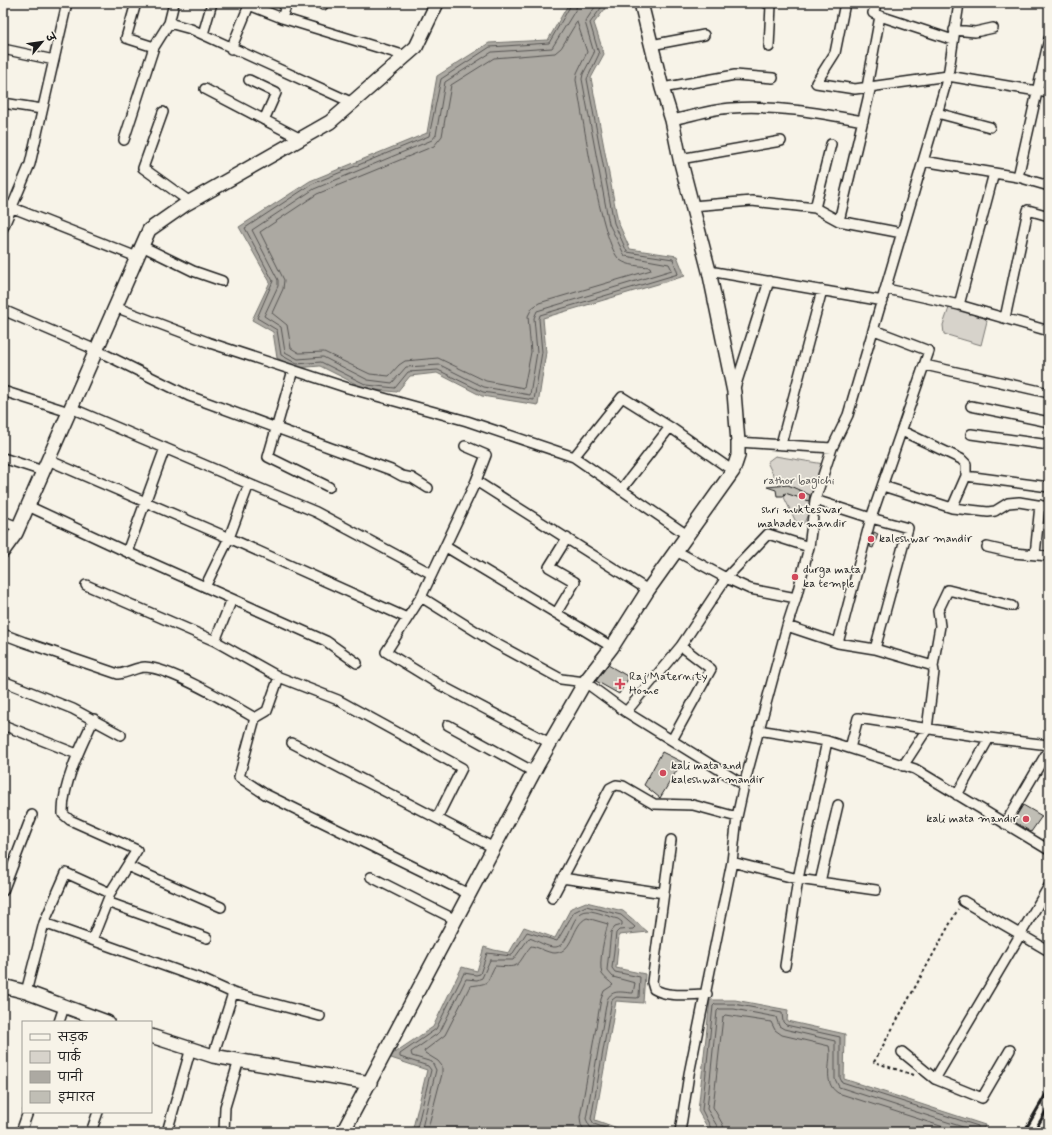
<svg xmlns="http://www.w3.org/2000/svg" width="1052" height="1135" font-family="Mynerve,'Playpen Sans Deva',sans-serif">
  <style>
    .green { fill: #d7d3cb; stroke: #7a7874 }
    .water { fill: #aca9a2; stroke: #72716c }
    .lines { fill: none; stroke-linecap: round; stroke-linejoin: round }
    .shore { stroke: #565452; stroke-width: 1 }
    .building { fill: #c0beb5; stroke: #1c1c1c }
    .street-casing { stroke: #1c1c1c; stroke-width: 12 }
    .secondary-casing { stroke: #1c1c1c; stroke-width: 16 }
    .path { stroke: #1c1c1c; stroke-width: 2; stroke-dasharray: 3 3; stroke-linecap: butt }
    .street { stroke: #f7f3e8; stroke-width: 9 }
    .secondary { stroke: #f7f3e8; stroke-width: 13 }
    .rail { stroke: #1c1c1c; stroke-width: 3 }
    .poi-dot { fill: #d1495b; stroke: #f7f3e8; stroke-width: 1.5 }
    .labels { text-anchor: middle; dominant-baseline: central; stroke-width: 3.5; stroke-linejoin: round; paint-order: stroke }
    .park-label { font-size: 12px; fill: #545351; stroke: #f7f3e8 }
    .poi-label { font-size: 12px; fill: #1c1c1c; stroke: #f7f3e8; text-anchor: start }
  </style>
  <rect width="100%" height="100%" fill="#f7f3e8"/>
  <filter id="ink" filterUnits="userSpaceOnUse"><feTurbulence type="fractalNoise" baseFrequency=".025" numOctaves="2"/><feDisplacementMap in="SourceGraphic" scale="8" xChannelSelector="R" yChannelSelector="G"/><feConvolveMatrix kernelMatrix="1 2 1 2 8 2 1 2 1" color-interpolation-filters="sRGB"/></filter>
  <g filter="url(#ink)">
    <path class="green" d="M949 308 980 314 987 321 981 345 944 334 943 325Z
      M775 456 830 465 804 523 796 522 767 462Z"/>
    <path class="water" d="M569 3H604L605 9 594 23 604 54 591 78 618 222 630 249 677 256 685 276 543 318 546 352 538 405 482 396 437 373 410 376 397 392 366 389 320 366 296 368 277 358 273 332 252 320 270 282 239 227 310 181 427 133 437 76 489 43 548 40Z
      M586 902 623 911 648 932 619 935 616 968 645 974 643 1003 616 1001 595 1120 620 1129V1132H412L427 1070 388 1057 433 1027 462 967 477 971 484 947 494 950 509 953 524 927 555 938 571 908Z
      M710 1000H735L788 1010 787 1021 845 1034 844 1079 985 1125 982 1132H710L698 1111Z"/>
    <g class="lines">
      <path class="shore" d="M572 3 549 43 490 47 441 79 429 136 312 184 245 228 273 281 257 318 277 330 281 355 297 364 321 362 367 385 395 388 408 372 438 370 483 392 534 400 542 352 539 319 540 315 678 274 673 259 627 252 614 223 587 79 599 54 590 23 601 8V3
        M577 3 576 9 552 48 492 52 445 82 436 135 432 140 314 189 252 230 278 280V286L264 316 281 327 285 352 298 359 323 357 368 380 392 383 406 367 440 365 484 387 530 395 537 352 534 318 537 311 672 270 669 264 625 256 609 224 582 79 583 74 594 53 585 22 595 7 596 3
        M577 22 587 52 577 73 576 80C582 111 601 245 620 260 628 266 641 266 650 267L651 270 539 303 532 308 528 316 531 352 524 388 486 381 438 358 405 361 399 365 389 376 370 374 324 352 299 353 291 348 287 325 272 313 283 289 284 280 260 232 317 194 434 146 442 136 451 85 494 58 555 53 561 48Z
        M416 1132 431 1070 428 1066 400 1057V1054L436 1029 464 973 476 975 480 974 487 953 511 956 527 932 557 941 574 912 586 906 621 915 635 927 633 929 619 930 616 933 612 968 615 972 640 977 639 997 637 998 616 997 612 1000 591 1119 594 1124 616 1132
        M421 1132 436 1070 432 1062 412 1056 411 1052 440 1032 466 979 477 980 482 978 490 960H513L529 938C537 940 547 948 556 947 571 945 570 911 588 911 597 911 609 917 618 919L622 922V925L615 927 611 932 607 970 613 977 635 983 633 993C624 993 612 988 607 1000L586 1119 590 1127 602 1132
        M427 1132 442 1074V1066L438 1061 425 1053 424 1051 445 1035 470 986C492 983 485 984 495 966 523 968 515 966 531 946 539 947 547 953 555 953 574 952 572 924 587 918L608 924C605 934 598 963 602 974 605 979 610 981 613 985L604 991 601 999 580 1117 581 1125 586 1132
        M713 1132 702 1110 713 1006 715 1004H734L782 1013 783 1022 786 1025 840 1037V1078L842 1082 978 1126 979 1132
        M718 1132 717 1126 707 1109 717 1011 719 1009H734L776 1017 779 1026 784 1029 835 1041V1079L839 1087 972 1130 974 1132
        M724 1132 723 1125 713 1107 723 1017 725 1015 771 1022 775 1030 782 1035 829 1046C833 1061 821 1082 838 1093L959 1132"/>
    </g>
    <path class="building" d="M788 485 810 495 809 501 785 493 784 496H777L776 490 767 487Z
      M874 532 878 534 873 548 870 547Z
      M608 665 629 677 619 694 596 681Z
      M662 752 682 762 660 798 644 785Z
      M1023 805 1042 816 1031 832 1013 821Z"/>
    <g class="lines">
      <g class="street-casing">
        <path id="street" d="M136 3 126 38 154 47 169 23 174 3
          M766 3 771 5 769 47
          M845 3 835 53 816 83 855 89 948 76 1049 93
          M249 5 282 18 406 56
          M323 5V3
          M880 16 953 40
          M282 18 287 3
          M169 23 191 29 353 103
          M954 30 975 32 993 28
          M203 34 212 3
          M1049 39 1018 177 1049 186
          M651 45 704 35
          M3 49 54 60
          M231 49 250 3
          M249 80 276 93 264 120
          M871 86 839 221 902 233
          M867 87 880 16 873 13 877 3
          M662 88 735 75 773 78
          M205 89 301 139
          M3 103 42 109
          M163 112 143 168 190 202
          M937 113 990 127
          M672 120C692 116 712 109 732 108 776 105 820 113 863 121
          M124 140 154 47
          M680 159 781 141
          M923 161 1018 177
          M994 173 959 305 1049 331
          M3 204 137 257
          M692 206 752 201 815 208 831 144
          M815 208 839 221
          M3 228 30 164 67 3
          M142 246 193 271 222 281
          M709 271 883 301
          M887 289 959 305
          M115 307 210 343 348 388 467 421 574 457 687 535
          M3 310 96 350 189 396 391 470 402 476 412 478 428 488
          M1005 318 1028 210 1049 216
          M925 365 1049 393
          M293 370 268 457 329 487
          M3 391 69 412
          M734 391 769 281
          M971 406 1049 422
          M71 408 249 484 229 538 407 618
          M902 431 961 459 966 464V476L952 508 988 512 995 511 1008 503 1019 502 1049 507
          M971 434 1049 445
          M738 442 832 448 848 415 942 97 948 76 959 3
          M781 444 822 290
          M465 446 486 455 476 481 648 590
          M165 448 127 552 326 641 357 663
          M574 457 622 397 670 427 733 471
          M3 458 43 471
          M48 460 229 538 205 587
          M966 476 1049 487
          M249 484 316 512 432 574 476 481
          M883 486 952 508
          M621 490 670 427
          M815 500 832 448
          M28 506 127 552
          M3 521 18 527
          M446 547 612 647
          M987 547 1013 553 1049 556
          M676 551 726 578 750 589 796 598
          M1035 555 1040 505
          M432 574 421 597 386 652 440 685 550 743
          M86 585 215 641 232 599
          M421 597 493 642 561 679 585 682 626 712 744 785
          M557 612 575 582 549 567 567 538
          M787 626 838 643 875 649 933 666
          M3 634 24 642 118 674C129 673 136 667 145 667 171 668 231 704 255 718
          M215 641 279 677 338 700 462 768 437 818
          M838 643 871 518 929 351 874 330
          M279 677 267 711 255 718 239 777 265 794 469 894
          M3 681 73 709 121 735
          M626 712 681 646 726 578 768 534 809 547
          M3 725 77 754
          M448 725 534 772
          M758 730 827 741 915 769 1049 850
          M672 740 711 669 681 646
          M292 743 494 848
          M850 748 858 718 989 738 1049 745
          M903 766 927 729 934 672 933 666 940 626 938 611 948 590 1012 606
          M957 795 989 738
          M1005 824 1049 749
          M671 840 652 982 654 989C669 998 690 994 707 994
          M732 862 798 879 876 890
          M127 866 221 907
          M371 877 456 920
          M562 878 664 893
          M820 882 838 805
          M3 891 32 815
          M109 897 107 902 207 938
          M552 898 610 788 616 785 623 786 654 804 693 805 737 817
          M963 901 1049 951
          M107 902 92 940 204 980 233 993 320 1016
          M44 923 92 940
          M785 966 798 879 827 741
          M26 992 44 923 66 873 110 893 137 850 70 820 63 814C62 785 81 746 94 719
          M59 1022 64 1007
          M902 1052 935 1079 982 1098 1010 1050
          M213 1056 233 993
          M935 1079 1049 886
          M21 1132 28 1112
          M91 1132 98 1112
          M167 1132 191 1048
          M224 1132 225 1107 239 1060
          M680 1132 689 1074 732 862 737 817 744 785 787 626 796 598 809 547 815 500 871 518 908 528 875 649"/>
      </g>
      <g class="secondary-casing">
        <path id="secondary" d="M3 551 16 533 149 230 186 204 330 122 416 47 437 3
          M3 986 26 992 107 1022
          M151 1036 213 1056 370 1083
          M343 1132 538 764 585 682 612 647 648 590 733 471 738 456V442L734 392 709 271 680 159 672 120 662 88 641 3"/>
      </g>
      <path class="path" d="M914 1075 874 1062 958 909"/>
      <use href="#street" class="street"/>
      <use href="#secondary" class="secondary"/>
      <path class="rail" d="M1024 1132 1049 1089
        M1034 1132 1049 1106"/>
    </g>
  </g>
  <g class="poi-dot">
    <circle cx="802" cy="496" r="4"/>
    <circle cx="871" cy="539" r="4"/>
    <circle cx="795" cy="577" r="4"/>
    <path d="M618 678h4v4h4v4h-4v4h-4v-4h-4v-4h4z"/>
    <circle cx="663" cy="773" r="4"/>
    <circle cx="1026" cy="819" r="4"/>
  </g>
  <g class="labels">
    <g class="park-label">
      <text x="799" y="481">rathor bagichi</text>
    </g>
    <g class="poi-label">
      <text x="802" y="510" text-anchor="middle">shri mukteswar<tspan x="802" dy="14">mahadev mandir</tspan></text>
      <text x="879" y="539">kaleshwar mandir</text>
      <text x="803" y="570">durga mata<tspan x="803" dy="14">ka temple</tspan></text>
      <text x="629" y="677">Raj Maternity<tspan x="629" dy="14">Home</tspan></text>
      <text x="671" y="766">kali mata and<tspan x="671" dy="14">kaleshwar mandir</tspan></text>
      <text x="1018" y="819" text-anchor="end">kali mata mandir</text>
    </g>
  </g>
  <rect width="1052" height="1135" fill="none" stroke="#f7f3e8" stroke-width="16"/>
  <rect x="8" y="8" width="1036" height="1119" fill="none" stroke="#1c1c1c" stroke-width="1.5" filter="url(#ink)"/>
  <rect x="22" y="1021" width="130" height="92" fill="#f7f3e8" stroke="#9f9d96"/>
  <rect x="30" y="1034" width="20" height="6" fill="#f7f3e8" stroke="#9f9d96"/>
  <text x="58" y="1041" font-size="12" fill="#1c1c1c">सड़क</text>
  <rect x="30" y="1051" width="20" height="12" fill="#d7d3cb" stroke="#9f9d96"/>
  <text x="58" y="1061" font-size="12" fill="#1c1c1c">पार्क</text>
  <rect x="30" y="1071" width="20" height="12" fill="#aca9a2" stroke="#9f9d96"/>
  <text x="58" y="1081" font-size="12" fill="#1c1c1c">पानी</text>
  <rect x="30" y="1091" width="20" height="12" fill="#c0beb5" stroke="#9f9d96"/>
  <text x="58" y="1101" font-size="12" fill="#1c1c1c">इमारत</text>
  <g transform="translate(42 42) rotate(61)" stroke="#f7f3e8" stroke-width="3" paint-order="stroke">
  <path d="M0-3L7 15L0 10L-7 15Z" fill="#1c1c1c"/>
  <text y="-6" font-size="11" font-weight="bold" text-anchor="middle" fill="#1c1c1c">उ</text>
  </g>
</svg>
